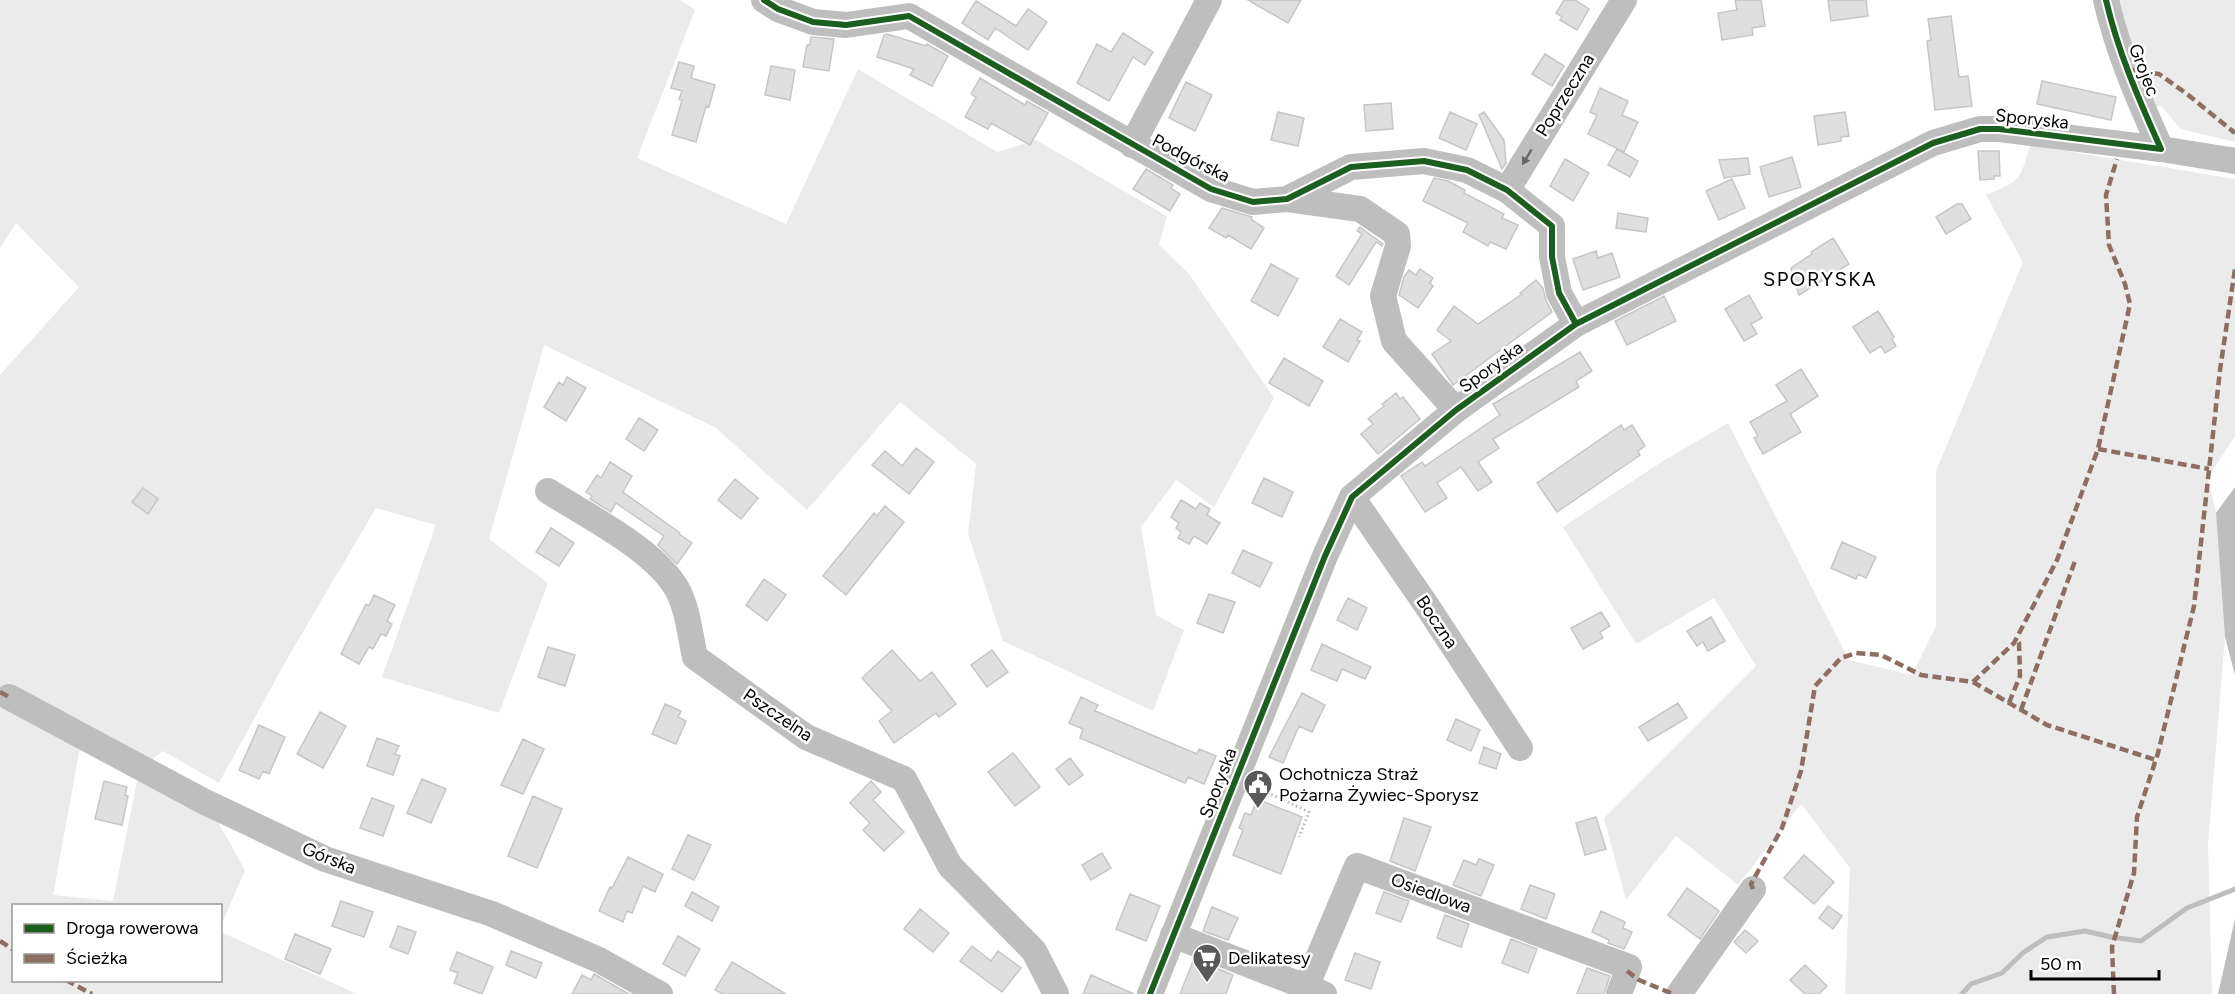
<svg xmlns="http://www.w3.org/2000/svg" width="2235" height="994" font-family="Figtree,sans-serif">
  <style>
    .green { fill: #ebebeb }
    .water { fill: #bebebe }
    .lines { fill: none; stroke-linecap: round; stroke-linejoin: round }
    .stream { stroke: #bebebe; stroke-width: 5 }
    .building { fill: #dfdfdf; stroke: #c6c6c6; stroke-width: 1.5 }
    .path { stroke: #b9b9b9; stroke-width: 3; stroke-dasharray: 1.5 3; stroke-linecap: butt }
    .minor { stroke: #bebebe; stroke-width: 26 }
    .quiet { stroke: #8d6e63; stroke-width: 4.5; stroke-dasharray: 9 4.5; stroke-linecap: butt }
    .cycleway-casing { stroke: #fff; stroke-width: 10 }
    .cycleway { stroke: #1b5e20; stroke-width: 6 }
    .oneway { fill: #686868 }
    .labels { text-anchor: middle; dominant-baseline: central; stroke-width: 5; stroke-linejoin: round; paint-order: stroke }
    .street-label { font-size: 18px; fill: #000; stroke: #fff }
    .poi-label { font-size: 18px; fill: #000; stroke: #fff; text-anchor: start }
    .neighbourhood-label { font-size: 20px; letter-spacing: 1.5px; fill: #000; stroke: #fff }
  </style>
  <rect width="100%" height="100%" fill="#fff"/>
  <path class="green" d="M0 0H680L695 10 637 158 786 224 858 69 997 152 1036 140 1167 216 1159 245 1189 274 1274 398 1214 507 1176 480 1141 527 1156 615 1184 630 1153 711 1003 641 968 534 976 464 900 402 807 510 716 428 544 345 489 539 548 583 499 713 382 677 436 525 376 508 287 659 219 783 163 751 139 770 81 742 53 895 113 901 137 781 197 808 218 822 245 870 221 926 220 906H14V980H220L221 932 357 994H0V375L79 287 16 223 0 248Z
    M2107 0H2235V142L2181 129 2162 107 2139 101Z
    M2030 145 2235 179V436L2208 478 2216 513 2225 637 2208 844 2212 994H1845L1850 868 1801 804 1738 885 1676 836 1626 900 1604 818 1756 666 1714 598 1636 644 1563 527 1663 461 1728 423 1849 660 1912 675 1936 626V471L2023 262 1986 195C2020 181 2020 181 2030 145Z"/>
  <path class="water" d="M2235 487V675L2225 637 2216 513Z
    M2235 919V994H2218Z"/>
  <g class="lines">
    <path class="stream" d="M1962 994 1971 984 2002 973 2024 952 2047 937 2085 931 2111 937 2141 941 2187 908 2235 889"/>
  </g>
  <path class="building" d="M1248 0H1301L1288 23Z
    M1564 0H1575L1589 9 1577 30 1560 20 1562 17 1556 13Z
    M1735 0H1761L1765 26 1752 28 1753 35 1722 40 1718 13 1737 10Z
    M1828 0H1866L1868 16 1831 21Z
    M976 1 1016 26 1028 9 1047 22 1028 50 995 28 988 40 962 23Z
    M1951 16 1959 77 1968 76 1972 106 1935 110 1927 41 1931 40 1928 19Z
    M1123 33 1153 52 1145 65 1133 57 1109 101 1077 83 1097 44 1111 52Z
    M887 34 926 46 927 44 948 56 932 86 910 75 914 69 877 57 884 35Z
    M811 37 834 39 829 71 803 67 807 45H810Z
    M1545 54 1564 66 1552 86 1532 74Z
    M679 62 694 66 691 78 715 85 709 107 706 106 696 142 672 135 682 100 679 99 682 91 671 88Z
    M771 66 795 70 790 100 765 95Z
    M980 78 1025 105 1027 101 1048 113 1030 145 991 123 988 129 965 117 976 97 971 94Z
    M2042 81 2116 97 2111 120 2037 104Z
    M1186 82 1212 95 1195 131 1169 118Z
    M1600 88 1628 101 1622 115 1638 122 1624 152 1588 134 1597 115 1590 112Z
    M1391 103 1393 129 1366 131 1364 105Z
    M1278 112 1304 118 1298 146 1271 140Z
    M1450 112 1477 124 1466 150 1439 138Z
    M1484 112 1504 140 1506 163 1502 169 1479 115Z
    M1845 112 1849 136 1841 137V141L1818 145 1814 116Z
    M1617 149 1638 161 1630 177 1608 165Z
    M1978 151H1999L2000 176H1994V179L1980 180Z
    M1792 157 1801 187 1769 197 1760 167Z
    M1748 158 1750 174 1724 178 1719 160Z
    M1565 159 1589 173 1573 201 1550 186Z
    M1146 169 1173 185 1171 188 1180 194 1170 211 1133 189Z
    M1434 178 1448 181 1465 190 1464 193 1504 214 1502 218 1518 225 1506 249 1490 242 1488 246 1463 232 1468 223 1423 201Z
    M1732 179 1745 208 1719 220 1706 191Z
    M1957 204H1962L1971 219 1946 234 1936 217Z
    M1222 208 1252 217 1251 219 1264 228 1251 249 1228 235 1226 238 1209 228Z
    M1618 213 1648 218 1646 232 1616 228Z
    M1360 227 1383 244 1382 246 1376 242 1349 285 1336 276 1362 234 1357 231Z
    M1833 238 1849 264 1799 295 1791 268 1812 254 1811 252Z
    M1596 251 1598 258 1612 253 1620 277 1583 290 1573 259Z
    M1271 264 1298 279 1278 316 1251 301Z
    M1420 269 1433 278 1430 283 1433 286 1418 308 1399 295 1404 277 1409 270 1416 275Z
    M1536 280 1543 288 1546 300 1552 312 1453 385 1432 354 1451 341 1437 330 1454 306 1478 324 1522 294 1520 293Z
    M1749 295 1762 318 1751 324 1757 334 1744 341 1725 309Z
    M1664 296 1676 321 1627 345 1615 321Z
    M1878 311 1894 337 1892 339 1896 346 1885 353 1881 346 1870 353 1853 327Z
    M1340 319 1362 332 1357 340 1360 341 1348 362 1323 347Z
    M1580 352 1592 371 1576 381 1579 387 1493 439 1499 448 1478 462 1492 482 1478 491 1461 467 1437 483 1447 498 1425 512 1401 476 1422 462 1425 466 1500 415 1493 404Z
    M1284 358 1323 381 1309 406 1269 383Z
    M1801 369 1818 396 1790 414 1801 432 1763 454 1754 438 1758 436 1750 422 1787 401 1776 385Z
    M567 377 586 388 566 421 544 407 559 382 563 385Z
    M1396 393 1400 399 1403 397 1420 419 1378 454 1361 434 1373 424 1368 419 1384 406 1382 404Z
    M639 418 658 430 644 451 626 439Z
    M1621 425 1624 430 1632 425 1645 446 1638 451 1640 455 1557 512 1537 483Z
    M916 448 934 462 909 494 872 465 885 451 902 466Z
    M610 462 632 476 623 492 680 533 679 534 692 543 677 564 658 545 664 536 616 503 611 512 590 499 592 496 586 492 597 475 601 478Z
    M1264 478 1293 492 1282 517 1252 503Z
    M735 479 758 498 741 519 718 500Z
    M143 488 158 499 148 514 132 502Z
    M1181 500 1196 509 1200 503 1210 509 1207 515 1220 523 1207 544 1194 536 1189 544 1178 538 1181 532 1176 528 1179 523 1171 517Z
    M885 506 904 522 846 595 823 576 874 513 877 516Z
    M551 528 574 543 559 566 536 552Z
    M1842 542 1876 557 1866 578 1858 574 1856 579 1831 568Z
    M1243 550 1272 563 1260 587 1232 573Z
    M764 579 786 595 767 621 746 605Z
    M1209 594 1235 602 1223 633 1197 623Z
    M374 595 395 605 387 621 392 624 386 636 381 634 373 649 369 647 359 664 341 654 366 604 369 606Z
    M1348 598 1367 608 1357 630 1337 620Z
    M1601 612 1610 626 1600 632 1603 638 1583 649 1571 628Z
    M1711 617 1725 641 1708 651 1703 642 1697 646 1687 631Z
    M1322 644 1371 667 1365 679 1342 669 1337 681 1311 670Z
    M548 647 575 655 565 686 538 677Z
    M892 650 920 681 932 672 956 704 939 717 936 713 894 743 879 721 892 711 862 678Z
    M992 650 1008 672 987 687 971 665Z
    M1302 693 1325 705 1312 732 1299 726 1283 763 1269 757Z
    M1081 697 1098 705 1095 711 1197 754 1199 749 1216 756 1204 784 1188 777 1185 783 1080 738 1083 729 1069 723Z
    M1678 703 1687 718 1648 741 1639 727Z
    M665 704 681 711 678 717 686 721 676 744 652 734Z
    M320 712 346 726 323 768 297 754Z
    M1456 719 1480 730 1471 751 1447 740Z
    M259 725 285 737 269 774 263 771 259 779 239 770Z
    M377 738 399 746 395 754 400 756 393 775 367 766Z
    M523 739 544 749 523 794 501 785Z
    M1484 747 1501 754 1496 769 1479 763Z
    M1013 753 1040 787 1015 806 988 772Z
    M1070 758 1083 775 1069 785 1056 769Z
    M422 779 446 789 431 823 407 813Z
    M104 781 127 787 125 795 128 796 122 825 95 819Z
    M871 781 881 792 873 800 904 832 884 851 863 830 870 823 850 803Z
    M533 796 562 809 537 868 508 856Z
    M372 798 394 806 383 836 360 828Z
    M1257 799 1302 817 1281 874 1233 855 1243 830 1239 828 1245 813 1251 815Z
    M1596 817 1606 849 1585 855 1576 823Z
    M1404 818 1431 827 1415 871 1390 861Z
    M688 835 711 845 694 880 672 869Z
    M1102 853 1111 868 1091 880 1082 865Z
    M1804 855 1834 882 1814 904 1784 878Z
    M628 857 663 874 655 892 643 886 632 913 627 911 623 922 599 911 610 887 612 888Z
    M1479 859 1494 865 1481 896 1453 885 1464 860 1476 865Z
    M1530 885 1555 894 1546 919 1521 909Z
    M1687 888 1719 911 1700 939 1668 915Z
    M692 892 719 907 712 921 685 906Z
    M1384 892 1409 901 1401 922 1376 913Z
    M1130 894 1160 906 1146 941 1116 929Z
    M341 901 373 912 364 937 332 926Z
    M1828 906 1842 916 1833 929 1819 918Z
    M1212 907 1238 918 1228 940 1203 931Z
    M920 909 949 933 933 952 904 929Z
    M1601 911 1625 922 1623 928 1632 932 1624 949 1608 943 1609 940 1592 932Z
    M1445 915 1469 924 1461 947 1437 938Z
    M398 926 416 932 408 954 390 947Z
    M1745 930 1758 941 1746 953 1734 942Z
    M295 934 331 949 320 974 285 959Z
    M678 936 700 949 685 976 663 964Z
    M1511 939 1537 949 1528 973 1502 963Z
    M972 946 991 961 998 951 1021 968 1002 992 960 961Z
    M511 951 542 963 536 978 506 965Z
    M457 952 493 967 482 994 454 983 458 973 450 970Z
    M1355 953 1380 962 1371 989 1345 980Z
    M1194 959 1233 975 1226 994H1180Z
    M732 962 786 994H723L715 990Z
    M1805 965 1827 986 1819 994H1805L1790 980Z
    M1587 968 1610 976 1604 994H1577Z
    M594 974 629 994H572L582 975 591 980Z
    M1091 975 1134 994H1083Z"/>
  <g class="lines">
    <path class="path" d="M1255 787 1309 812 1299 837"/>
    <path class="minor" d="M764 0 778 9 813 22 846 25 909 16 1211 189 1253 202 1287 199 1351 167 1424 161 1467 170 1507 190 1552 226V257L1559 293 1576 324
      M2106 0C2118 52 2139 100 2161 149
      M1132 145 1209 0
      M1507 190 1624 0
      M1287 199 1360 209 1397 234 1398 246 1383 296 1394 341 1456 410
      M548 491C587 516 654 549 677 589 688 609 690 635 695 657L806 737 904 779 950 866 1034 951 1056 994
      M1352 497 1427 606 1520 748
      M9 697 203 801 325 859 492 914 599 960 660 994
      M1173 935 1324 994
      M1306 987 1357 866 1629 967 1619 994
      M1150 994 1325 556 1352 497 1456 410 1576 324 1933 143 1980 129H1999L2161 149 2235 161
      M1679 994 1753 889"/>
    <path class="quiet" d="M2127 69 2159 74 2187 94 2235 133
      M2098 449 2209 469
      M1973 682 2047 725 2156 760
      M0 692 9 697
      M2009 703 2020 676 2019 643 2016 639
      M2021 710 2075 561
      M1753 889 1751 884 1782 828 1801 771 1815 686 1841 658 1856 653 1881 655 1921 675 1973 682 2014 643 2057 560 2098 449 2130 304 2125 284 2109 245 2106 195 2117 159
      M0 941 14 950
      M1627 971 1639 980 1673 994
      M66 980 92 994
      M2114 994 2112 947 2134 873 2137 817 2158 753 2194 606 2220 370 2235 269"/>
    <g class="cycleway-casing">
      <path id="cycleway" d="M764 0 778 9 813 22 846 25 909 16 1211 189 1253 202 1287 199 1351 167 1424 161 1467 170 1507 190 1552 226V257L1559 293 1576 324
        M2106 0C2118 52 2139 100 2161 149
        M1150 994 1325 556 1352 497 1456 410 1576 324 1933 143 1980 129H1999L2161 149"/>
    </g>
    <use href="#cycleway" class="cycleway"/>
  </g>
  <defs><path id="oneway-solid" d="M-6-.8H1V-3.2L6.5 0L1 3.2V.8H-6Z" transform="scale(1.5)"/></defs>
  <use class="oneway" href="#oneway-solid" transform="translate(1527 157) rotate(121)"/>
  <defs>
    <g id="civic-pin" transform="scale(1.5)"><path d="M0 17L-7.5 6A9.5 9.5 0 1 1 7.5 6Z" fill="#595959" stroke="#fff"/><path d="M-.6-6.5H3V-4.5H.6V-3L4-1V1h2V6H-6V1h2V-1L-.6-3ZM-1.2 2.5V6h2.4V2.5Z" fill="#fff"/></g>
    <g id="supermarket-pin" transform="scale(1.5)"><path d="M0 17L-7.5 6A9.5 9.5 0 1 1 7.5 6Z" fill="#595959" stroke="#fff"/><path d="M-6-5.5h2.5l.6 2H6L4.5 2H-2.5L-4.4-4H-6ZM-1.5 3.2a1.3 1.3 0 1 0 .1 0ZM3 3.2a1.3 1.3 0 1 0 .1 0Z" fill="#fff"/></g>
  </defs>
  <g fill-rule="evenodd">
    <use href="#civic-pin" x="1258" y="784"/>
    <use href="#supermarket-pin" x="1207" y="958"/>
  </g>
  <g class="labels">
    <g class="street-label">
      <text transform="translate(2144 70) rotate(69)">Grojec</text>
      <text transform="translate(1565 95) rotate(-58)">Poprzeczna</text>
      <text transform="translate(2032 119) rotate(6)">Sporyska</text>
      <text transform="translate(1191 158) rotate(27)">Podgórska</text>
      <text transform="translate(1491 367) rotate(-36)">Sporyska</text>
      <text transform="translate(1437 622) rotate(56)">Boczna</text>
      <text transform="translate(778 715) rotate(34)">Pszczelna</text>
      <text transform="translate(1218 783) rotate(-69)">Sporyska</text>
      <text transform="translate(329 858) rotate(22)">Górska</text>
      <text transform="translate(1431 893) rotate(20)">Osiedlowa</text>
    </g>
    <g class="poi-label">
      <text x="1279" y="774">Ochotnicza Straż<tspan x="1279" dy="21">Pożarna Żywiec-Sporysz</tspan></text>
      <text x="1228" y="958">Delikatesy</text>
    </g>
    <g class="neighbourhood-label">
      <text x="1820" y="279">SPORYSKA</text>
    </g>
  </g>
  <rect x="12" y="904" width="210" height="78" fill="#ffffff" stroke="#999999" stroke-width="1.5"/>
  <rect x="24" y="924" width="30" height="9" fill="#1b5e20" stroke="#999999" stroke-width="1.5"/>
  <text x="66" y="934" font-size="18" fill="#000000">Droga rowerowa</text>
  <rect x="24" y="954" width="30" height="9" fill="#8d6e63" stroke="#999999" stroke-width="1.5"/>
  <text x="66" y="964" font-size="18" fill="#000000">Ścieżka</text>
  <path d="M2031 970v9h128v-9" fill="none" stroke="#000000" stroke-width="3"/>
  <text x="2040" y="970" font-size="18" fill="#000000" stroke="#ffffff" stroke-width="4.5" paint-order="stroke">50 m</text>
</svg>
